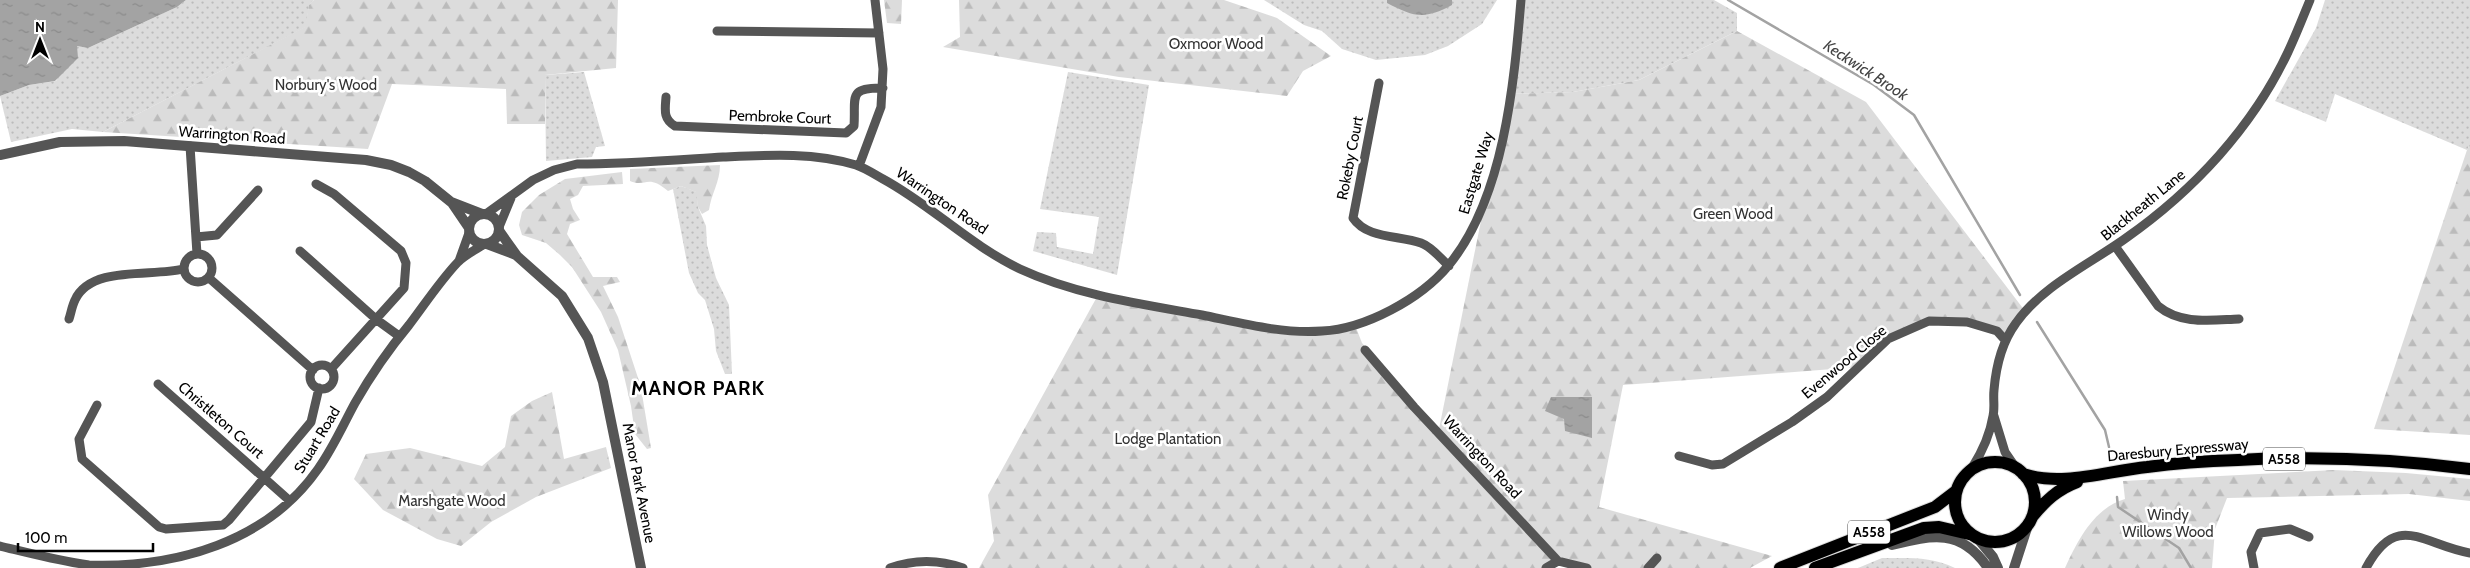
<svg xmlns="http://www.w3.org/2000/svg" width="2470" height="568" font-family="Cabin,sans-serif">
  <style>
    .grass { fill: url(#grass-dots) }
    .forest { fill: url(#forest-firs) }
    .water { fill: url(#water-ripples) }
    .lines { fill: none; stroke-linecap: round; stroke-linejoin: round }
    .stream { stroke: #a3a3a3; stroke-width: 2.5 }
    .primary-casing { stroke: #dbdbdb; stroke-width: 14 }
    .minor { stroke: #555; stroke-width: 9 }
    .tertiary { stroke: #555; stroke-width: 10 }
    .primary { stroke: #000; stroke-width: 12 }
    .labels { text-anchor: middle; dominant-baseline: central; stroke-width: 5; stroke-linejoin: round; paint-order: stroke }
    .shield { fill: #fff; stroke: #4c4c4c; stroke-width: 1 }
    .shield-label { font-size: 14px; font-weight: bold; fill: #000 }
    .park-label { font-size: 15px; fill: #333; stroke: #fff }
    .street-label { font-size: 15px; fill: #000; stroke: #fff }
    .water-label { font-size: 16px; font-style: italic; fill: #444; stroke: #fff }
    .district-label { font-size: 20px; font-weight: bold; letter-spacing: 1px; fill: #000; stroke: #fff }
  </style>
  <defs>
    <pattern id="grass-dots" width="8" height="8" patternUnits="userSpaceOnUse" patternTransform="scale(1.25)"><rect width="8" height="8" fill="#dcdcdc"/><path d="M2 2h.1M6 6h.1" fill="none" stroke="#bbb" stroke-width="1.8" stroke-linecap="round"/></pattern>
    <pattern id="forest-firs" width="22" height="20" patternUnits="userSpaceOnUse" patternTransform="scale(1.25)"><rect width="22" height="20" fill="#dcdcdc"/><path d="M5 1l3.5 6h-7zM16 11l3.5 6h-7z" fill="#bbb"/></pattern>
    <pattern id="water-ripples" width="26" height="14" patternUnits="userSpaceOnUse" patternTransform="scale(1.25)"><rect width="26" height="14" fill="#a3a3a3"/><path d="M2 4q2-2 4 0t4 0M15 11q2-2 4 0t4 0" fill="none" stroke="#8b8b8b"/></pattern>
  </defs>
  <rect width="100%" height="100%" fill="#fff"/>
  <path class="grass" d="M186 0H314L309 5 306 27 103 132 72 129 11 142 0 96 29 85 56 81 77 46 88 48 177 7Z
    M1264 0H1497L1482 24 1448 46 1425 55 1376 60 1342 49 1322 31 1304 25Z
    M1521 0H1714L1737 13V31L1639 80 1573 92 1510 94Z
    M2325 0H2470V144L2467 150 2335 94 2326 122 2275 101 2316 28Z
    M584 72 605 146 596 147 592 157 546 161 545 75Z
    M1068 72 1149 85 1117 275 1033 251 1037 232 1056 233 1057 247 1093 254 1099 217 1040 209Z
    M681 186 697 192 698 207 706 226 707 245 716 278 729 305 732 374H725L716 351 714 329 705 300 698 293 689 273 673 189Z
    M1882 558C1908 558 1931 556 1955 568H1858Z"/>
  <path class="forest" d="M314 0H618L616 68 545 75V124H507L506 89 392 84 368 149 103 132 305 27 309 5Z
    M884 0H902L901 24 887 23Z
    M959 0H1224L1277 18 1331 56 1303 71 1287 96 1119 77 943 47 960 37Z
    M1737 31 1866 102 2025 311 2005 340 1997 331 1929 321 1888 339 1859 367 1623 385 1599 507 1772 556 1750 568H1587L1558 561 1546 568H979L994 541 988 495 1098 295 1279 330 1355 325 1362 343 1438 434 1484 206 1510 94 1573 92 1639 80Z
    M2470 144V435L2374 429 2467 150Z
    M720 165C720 182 711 194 709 210L702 214 698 207 696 192 681 186 668 191C647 173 646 188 630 181V169Z
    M622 172 623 184 583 186 578 195 570 199 573 209 580 220 570 224 567 234 593 277H617L620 282 603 286 618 317 640 384 635 389 641 388 651 448 647 449 635 434 631 406 618 350 601 312 572 267 560 255 546 243 522 235 519 225 522 212 539 195 565 179Z
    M552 392 564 459 606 447 611 468 536 497 491 522 461 546 437 539 383 510 354 479 366 454 410 448 482 466 505 447 511 416 532 401Z
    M2334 470 2406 473 2470 479V501L2409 494 2227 498 2215 529 2212 568H2065C2078 540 2094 508 2125 499L2123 481Z"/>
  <path class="water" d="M0 0H186L177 7 88 48 77 46 78 58 55 81 29 85 0 96Z
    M1387 0H1452V5C1424 20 1414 17 1387 3Z
    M1551 397H1592V438L1565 431 1564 419 1545 411Z"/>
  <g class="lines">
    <path class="stream" d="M1728 0 1874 85 1914 115 2020 295
      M2037 322 2105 430 2109 447
      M2117 497 2118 507 2179 548 2191 568"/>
    <g class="primary-casing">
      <path id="primary" d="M1955 502a40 40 0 1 1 80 0a40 40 0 1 1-80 0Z
        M2023 474C2062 487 2107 471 2147 467 2177 463 2208 461 2238 460 2315 456 2394 459 2470 469
        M2032 517C2045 501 2058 489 2077 482
        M1780 568 1935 507 1956 491
        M1815 568 1924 528 1939 527 1969 534"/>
    </g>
    <path class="minor" d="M717 31 879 33
      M1379 83 1353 218C1367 239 1399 235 1421 243 1432 247 1440 258 1449 266
      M666 97C665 110 663 119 675 126L846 133 854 126C856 98 847 87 883 88
      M190 146 197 254
      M859 166 881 107 883 69 875 0
      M316 184 334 194 401 251 406 263 404 288 331 369
      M486 214 533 180 554 170 577 164C626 164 675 160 723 157 767 155 813 152 856 165 865 168 874 174 883 179 931 205 970 245 1020 269 1076 295 1141 304 1202 315 1241 323 1282 334 1322 331 1345 330 1370 321 1391 310 1412 299 1433 284 1448 266 1504 199 1514 84 1521 0
      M499 227 511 198
      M196 237 217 235 258 190
      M2115 246 2158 306C2181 325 2211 320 2239 319
      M300 251 377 320 399 336
      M184 268a14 14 0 1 1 28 0a14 14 0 1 1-28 0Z
      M459 261 469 233
      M209 278 313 370
      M69 319C71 313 72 306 75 300 91 265 153 277 183 269
      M1365 350 1414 407 1558 561 1587 568
      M310 377a12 12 0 1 1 24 0a12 12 0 1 1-24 0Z
      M158 384 290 501
      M97 405 79 439 82 459 159 527 166 529 223 525 229 520 311 422 319 388
      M1994 416 2005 452 2016 468
      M1679 456 1712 465 1723 464 1792 422 1827 397 1888 339 1929 321 1967 322 1997 331 2005 340
      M1972 468C1982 452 1990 435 1993 416 1995 408 1993 399 1994 390 1996 366 2002 342 2016 323 2042 286 2090 264 2126 238 2193 191 2253 127 2288 52 2296 35 2303 17 2310 0
      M0 546C29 553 59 561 89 565 176 568 267 542 318 469 333 448 343 425 355 403 371 375 389 349 409 325 425 304 440 281 458 262 465 255 475 250 483 245
      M890 568C915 559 938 559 963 568
      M1546 568 1558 561
      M1648 568 1657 558
      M2254 568 2251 552 2260 533 2290 529 2309 537
      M2366 568C2397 510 2423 545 2470 553"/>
    <path class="tertiary" d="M0 155 60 142 124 141 366 160 391 165 409 172 425 181 451 202 482 214
      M452 203 469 228
      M469 229a15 15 0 1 1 30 0a15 15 0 1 1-30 0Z
      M500 232 517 256 562 296 588 338 603 382 641 568
      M487 244 516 255
      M1979 540 1993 557 1998 568
      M1892 545C1932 535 1961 528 1988 568
      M2014 568 2028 525"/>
    <use href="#primary" class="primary"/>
  </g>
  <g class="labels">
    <g class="shield">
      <rect x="2263" y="447.5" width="42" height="23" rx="4"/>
      <rect x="1848" y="520.5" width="42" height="23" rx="4"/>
    </g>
    <g class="shield-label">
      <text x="2284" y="459">A558</text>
      <text x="1869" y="532">A558</text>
    </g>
    <g class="park-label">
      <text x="1216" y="44">Oxmoor Wood</text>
      <text x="326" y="85">Norbury's Wood</text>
      <text x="1733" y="214">Green Wood</text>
      <text x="1168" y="439">Lodge Plantation</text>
      <text x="452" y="501">Marshgate Wood</text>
      <text x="2168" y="515">Windy<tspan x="2168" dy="17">Willows Wood</tspan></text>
    </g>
    <g class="street-label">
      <text transform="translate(780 117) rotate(2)">Pembroke Court</text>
      <text transform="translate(232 135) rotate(4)">Warrington Road</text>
      <text transform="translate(1350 158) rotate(-79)">Rokeby Court</text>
      <text transform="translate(1476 173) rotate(-73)">Eastgate Way</text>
      <text transform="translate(942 201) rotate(34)">Warrington Road</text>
      <text transform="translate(2143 205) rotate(-39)">Blackheath Lane</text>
      <text transform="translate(1844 362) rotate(-40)">Evenwood Close</text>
      <text transform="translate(221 420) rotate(41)">Christleton Court</text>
      <text transform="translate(317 440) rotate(-59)">Stuart Road</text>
      <text transform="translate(2178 450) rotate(-5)">Daresbury Expressway</text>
      <text transform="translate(1482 457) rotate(47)">Warrington Road</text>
      <text transform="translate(639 483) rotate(79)">Manor Park Avenue</text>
    </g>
    <g class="water-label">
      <text transform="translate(1866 70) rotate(33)">Keckwick Brook</text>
    </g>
    <g class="district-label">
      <text x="698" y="388">MANOR PARK</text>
    </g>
  </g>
  <g transform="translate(40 40)" stroke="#ffffff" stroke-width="4" paint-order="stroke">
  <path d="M0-4L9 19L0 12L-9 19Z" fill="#000000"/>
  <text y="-8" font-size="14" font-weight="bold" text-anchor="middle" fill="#000000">N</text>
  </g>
  <path d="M18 543v8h135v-8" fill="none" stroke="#000000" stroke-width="2.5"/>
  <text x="25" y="543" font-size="15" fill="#000000" stroke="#ffffff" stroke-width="4" paint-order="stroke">100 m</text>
</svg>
